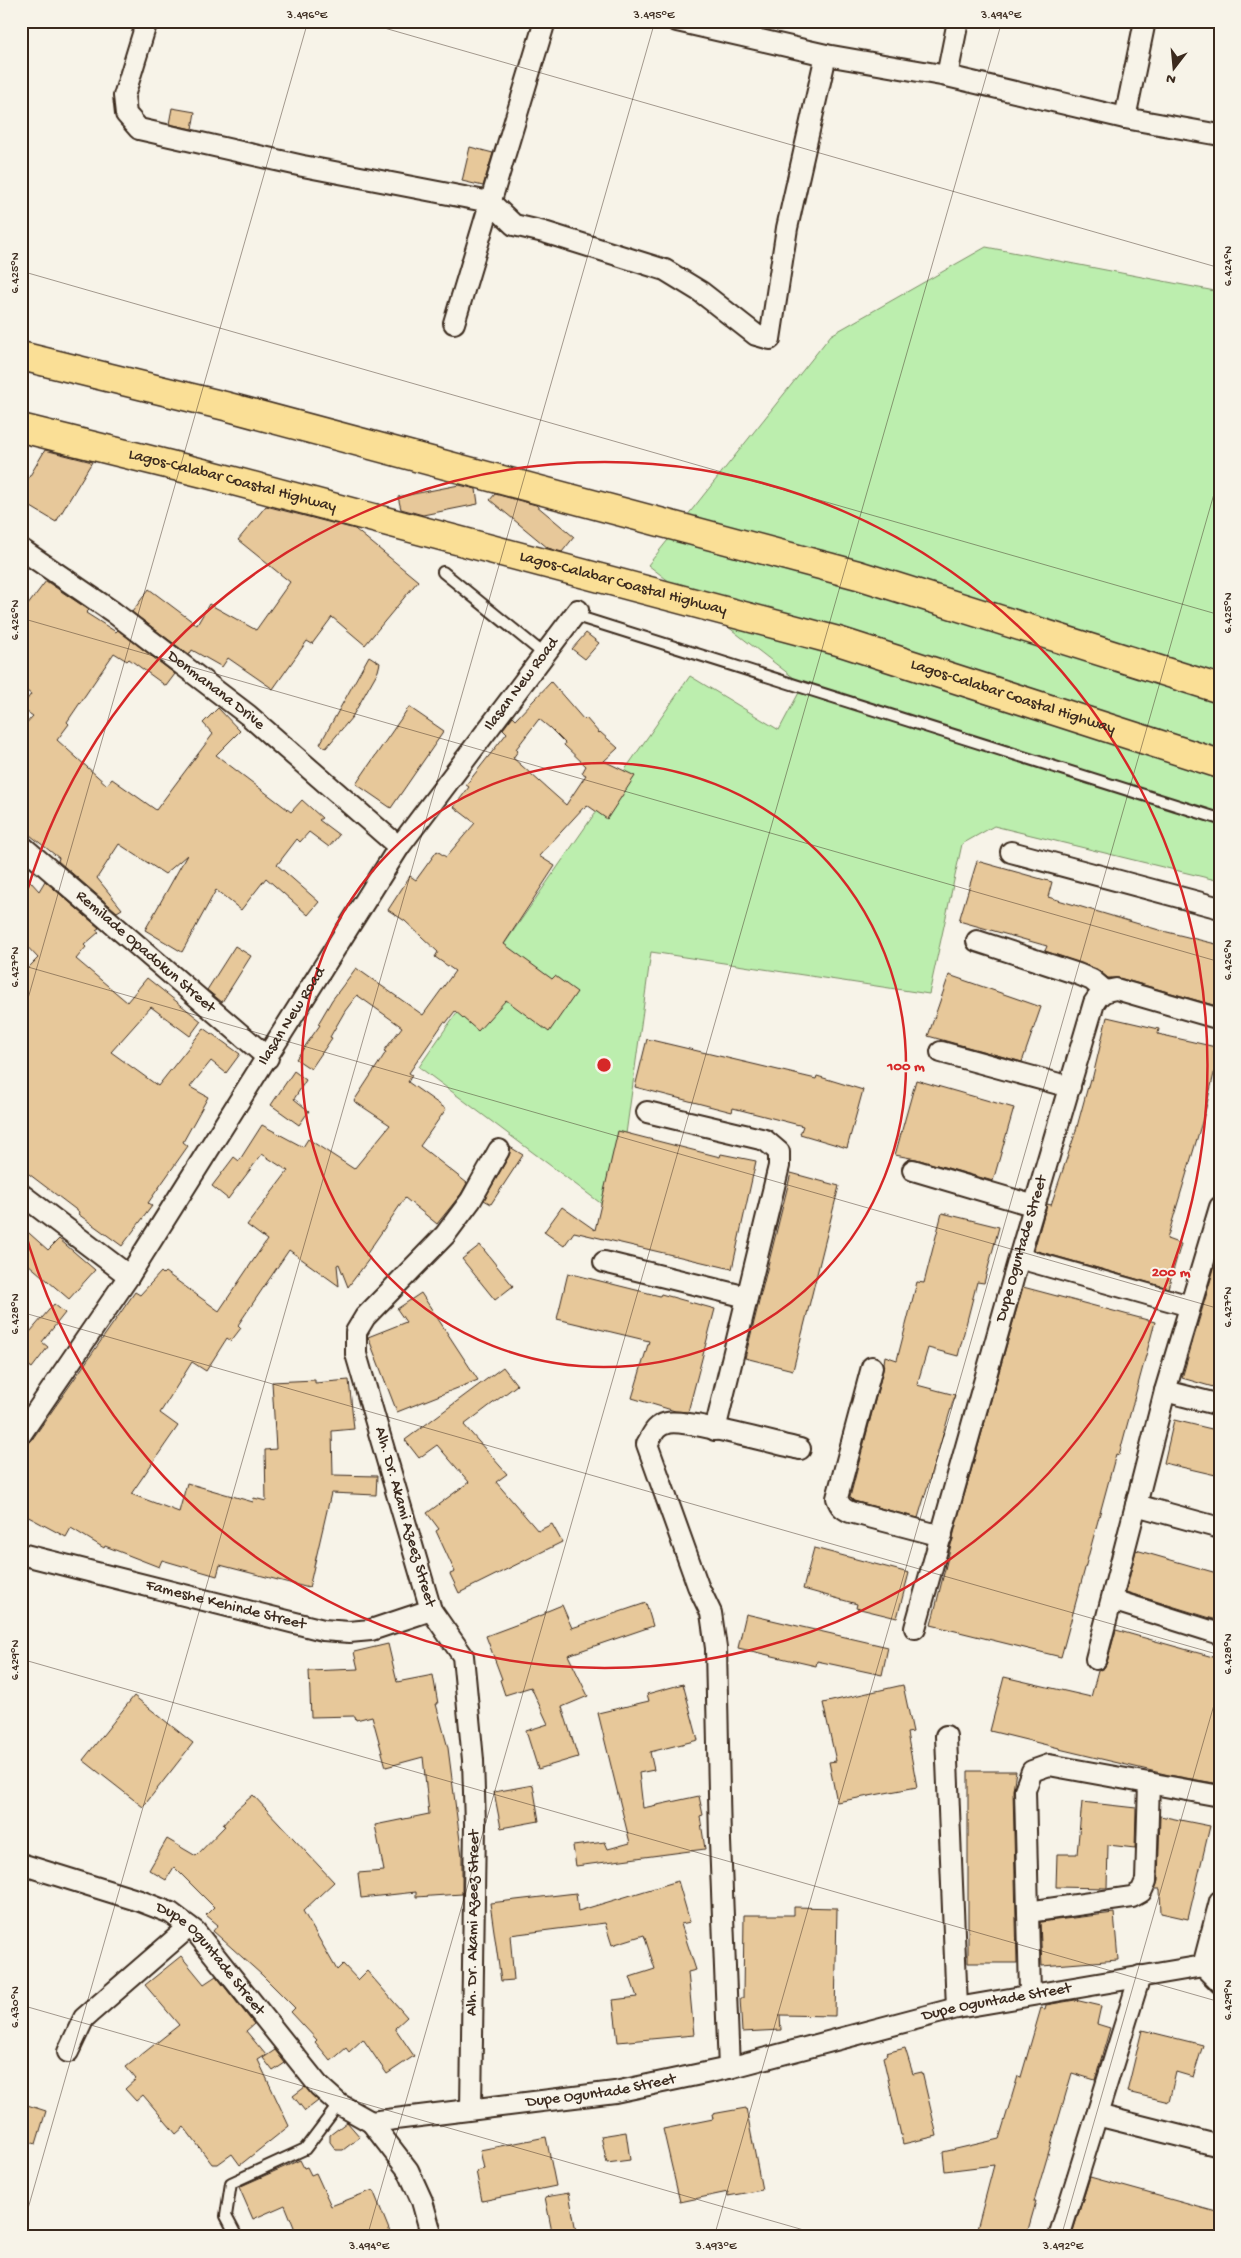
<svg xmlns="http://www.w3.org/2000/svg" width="1241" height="2258" font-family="'Gochi Hand',sans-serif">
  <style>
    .green { fill: #bceeae; stroke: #7c8c66 }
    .building { fill: #e7c89a; stroke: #3b2a1e; fill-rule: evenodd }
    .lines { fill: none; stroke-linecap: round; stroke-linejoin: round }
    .service-casing { stroke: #3b2a1e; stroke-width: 14 }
    .minor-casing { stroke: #3b2a1e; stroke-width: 24 }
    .trunk-casing { stroke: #3b2a1e; stroke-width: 31 }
    .service { stroke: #f7f3e8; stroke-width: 10 }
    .minor { stroke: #f7f3e8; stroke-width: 20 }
    .trunk { stroke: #fadf96; stroke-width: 28 }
    .ticks { fill: none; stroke: #3b2a1e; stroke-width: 1; stroke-opacity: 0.45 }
    .ring { fill: none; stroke: #d62828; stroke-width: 2.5 }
    .labels { text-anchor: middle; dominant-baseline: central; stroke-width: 4; stroke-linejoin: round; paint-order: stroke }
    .street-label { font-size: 16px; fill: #3b2a1e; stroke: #f7f3e8 }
    .centre { fill: #d62828; stroke: #f7f3e8; stroke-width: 2.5 }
    .ring-label { font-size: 15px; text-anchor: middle; font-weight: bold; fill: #d62828; stroke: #f7f3e8; stroke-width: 4; stroke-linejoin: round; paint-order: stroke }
    .neatline { fill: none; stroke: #3b2a1e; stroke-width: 2 }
    .ticks-label { font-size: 12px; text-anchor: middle; fill: #3b2a1e }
  </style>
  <rect width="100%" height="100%" fill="#f7f3e8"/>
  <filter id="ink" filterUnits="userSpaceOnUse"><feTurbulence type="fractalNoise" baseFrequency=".02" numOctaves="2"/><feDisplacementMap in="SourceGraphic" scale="10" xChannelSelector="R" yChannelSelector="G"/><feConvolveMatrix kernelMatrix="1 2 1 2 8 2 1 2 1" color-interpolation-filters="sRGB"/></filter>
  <g filter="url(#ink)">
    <path class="green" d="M986 247 1220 292V881L994 826 962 844 929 994 651 952 615 1214 419 1067 690 676 779 730 803 685 648 565 831 335Z"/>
    <path class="building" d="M172 108 195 112 192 129 169 124Z
      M470 147 493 153 483 186 462 181Z
      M45 450 92 462 56 522 21 501V491Z
      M459 485 476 489 478 504 423 515 401 509 398 497Z
      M495 494 536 505 574 537 562 552 548 548 490 500Z
      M266 506 355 529 418 581 365 645 332 617 312 644 307 641 273 689 228 658 222 667 192 650 189 655 132 612 149 589 197 625 209 604 256 630 290 582 238 540Z
      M46 581 89 610 86 613 116 632 118 630 175 674 166 686 129 659 127 661 114 653 67 722 69 724 57 740 107 785 112 779 156 810 213 734 203 723 218 708 240 731 216 755 291 812 302 800 322 818 319 820 339 835 329 847 309 832 300 842 297 839 277 865 319 902 308 915 266 878 241 910 216 890 182 952 145 930 187 855 165 874 119 844 97 878 122 909 117 912 58 861 59 858 21 828V729L33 716 21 708 31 694 21 687V614Z
      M586 633 599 643 585 659 572 649Z
      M369 656 380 663 378 671 352 717 326 748 320 744Z
      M551 682 584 720 586 718 599 733 600 732 618 748 604 761 635 776 607 819 587 805 585 808 584 807 539 856 555 866 504 944 552 979 555 976 577 992 549 1032 506 1000 478 1031 455 1011 446 1023 444 1022 409 1073 412 1075 408 1082 446 1109 420 1146 467 1183 461 1194 437 1224 405 1198 366 1255 370 1258 348 1287 339 1264 337 1265 339 1286 289 1250 238 1325 241 1328 231 1341 227 1338 206 1371 192 1362 160 1413 178 1426 131 1494 179 1512 187 1483 253 1502 254 1498 266 1501 265 1450 276 1449 272 1382 315 1380V1383L349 1380 354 1429 332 1431 333 1475 377 1476 376 1495 331 1493 309 1588 220 1565 217 1576 162 1560 159 1567 105 1546 104 1548 71 1528 66 1537 21 1513V1446L31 1441 135 1292 140 1295 161 1272 163 1274 165 1272 219 1311 267 1240 247 1225 288 1171 262 1154 228 1199 212 1186 234 1157 239 1161 262 1125 303 1147 308 1139 354 1169 390 1125 354 1101 386 1052 384 1051 402 1027 357 995 345 1011 330 1037 332 1038 311 1069 296 1059 320 1025 318 1024 332 1000 356 968 423 1015 455 971 435 957 438 952 405 921 388 910 410 876 416 880 437 851 446 857 475 823 454 807 469 787 466 785 507 733 503 729 513 716 516 719ZM539 719 550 728 565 743 564 745 586 766 582 773 586 775 566 805 513 758 518 751 516 749Z
      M409 707 444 731 391 808 356 784Z
      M977 861 1052 882 1048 897 1159 930 1220 945V1007L1119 978H1108L1097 969 1045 951 1047 946 959 921Z
      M21 871 39 891 45 881 99 928 96 930 99 932 84 945 86 947 76 959 127 1002 147 978 201 1021 190 1036 151 1007 111 1052 158 1086 204 1028 240 1054 226 1073 211 1061 190 1087 208 1097 183 1142 188 1146 148 1203 152 1206 122 1246 78 1214 79 1212 21 1168V975L38 958 21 940Z
      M235 946 251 956 222 1002 207 990Z
      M949 975 1041 1007 1022 1062 928 1036Z
      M1107 1017 1159 1029 1158 1034 1220 1048 1205 1112 1167 1239 1181 1244 1168 1288 1034 1250 1047 1204 1051 1205 1075 1134 1090 1079 1092 1080Z
      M647 1039 816 1079 817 1076 863 1090 847 1148 800 1134 803 1126 733 1108 732 1112 635 1087Z
      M294 1071 306 1080 294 1099 309 1111 299 1125 271 1105Z
      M916 1080 1014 1108 993 1181 916 1159 895 1155Z
      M618 1131 720 1157 721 1154 756 1161 732 1269 574 1232 564 1246 544 1232 562 1207 595 1230Z
      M510 1147 523 1155 491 1204 484 1200 509 1156Z
      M791 1173 839 1186 793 1370 745 1358Z
      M942 1213 999 1227 984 1283 977 1282 958 1356 928 1348 917 1385 955 1395 918 1518 854 1501 850 1497 883 1370 885 1356 897 1360 917 1282 924 1283Z
      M21 1226 48 1250 59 1239 95 1270 69 1299 21 1258Z
      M480 1245 513 1286 495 1300 462 1259Z
      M1218 1255 1220 1256V1389L1182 1378Z
      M568 1273 660 1296 661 1294 715 1309 688 1412 675 1411 632 1398 649 1341 557 1319Z
      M1023 1287 1155 1322 1119 1455 1116 1454 1061 1657 931 1625 958 1517Z
      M421 1293 478 1380 397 1412 368 1337 406 1322 397 1309Z
      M54 1304 65 1313 42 1342 48 1347 32 1368 21 1360V1326L30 1332Z
      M503 1367 517 1385 464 1425 507 1474 496 1482 538 1531 552 1524 562 1542 459 1593 450 1574 455 1572 436 1531 439 1529 427 1513 469 1482 437 1445 419 1458 405 1440Z
      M1174 1420 1220 1431V1476L1164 1463Z
      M814 1548 909 1573 897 1618 856 1608 857 1604 803 1589Z
      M1136 1550 1220 1574V1621L1126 1592Z
      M646 1603 653 1626 568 1655 588 1696 562 1707 578 1757 538 1769 526 1731 548 1724 531 1687 505 1695 500 1680 502 1679 486 1636 545 1614V1612L562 1605 572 1628Z
      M746 1614 888 1647 882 1675 817 1661 816 1666 738 1648Z
      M1116 1630 1220 1659V1784L1169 1775 1059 1749V1748L990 1731 1004 1677 1091 1697 1098 1671 1104 1668 1107 1662Z
      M388 1644 397 1682 433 1675 438 1704H436L448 1748 462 1856V1894L416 1897V1892L361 1898 358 1873 384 1871 375 1825 429 1814 423 1757 386 1767 372 1716 356 1720 355 1716 311 1717 309 1671 358 1669 354 1652Z
      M683 1684 698 1740 650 1752 654 1770 639 1773 643 1808 699 1796 703 1815 700 1816 705 1849 576 1866 573 1846 605 1842 608 1849 630 1843 598 1713 649 1701 647 1694Z
      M903 1685 913 1732 907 1733 917 1787 837 1802 829 1762 836 1761 823 1703Z
      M134 1696 193 1743 143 1807 83 1760Z
      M968 1771H1016L1013 1790 1017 1963H968Z
      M533 1785 539 1821 501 1828 494 1792Z
      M253 1795 334 1882 303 1911 337 1970 343 1964 358 1980 367 1971 407 2017 395 2028 414 2056 387 2074 363 2039 349 2052 346 2048 331 2061 315 2042 317 2040 291 2012 295 2008 262 1975 213 1931 218 1925 206 1915 214 1907 174 1867 166 1880 149 1870 167 1839 196 1856 225 1826 223 1825 236 1810Z
      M1082 1802 1136 1808 1135 1848 1108 1845 1107 1888 1056 1887 1057 1854H1077Z
      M1160 1816 1210 1826 1188 1919 1161 1913 1160 1889H1155L1158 1881Z
      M678 1881 690 1922 681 1924 696 1970 688 1972 694 2035 618 2042 613 2000 637 1997 630 1977 655 1969 644 1935 612 1945 605 1923 510 1935 514 1980 501 1981 490 1903 576 1893 578 1911Z
      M794 1907 837 1908 835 2016 780 2015 781 2030 742 2032 740 1998H743L744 1915H794Z
      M1114 1913 1118 1960 1042 1966 1040 1922Z
      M181 1956 204 1984 216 1976 254 2024 246 2031 266 2055 258 2060 289 2126 240 2165 232 2154 218 2164H212L184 2127 176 2134 143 2095 136 2101 125 2089 136 2079 126 2067 179 2025 145 1985Z
      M1075 2000 1101 2006 1097 2024 1110 2028 1095 2080 1072 2073 1034 2202H1036L1026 2237H975L994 2165 945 2171 943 2152 999 2139 1018 2076 1021 2077 1041 2008 1045 2009 1046 2005Z
      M1142 2030 1203 2045 1193 2077 1176 2072 1169 2102 1127 2092Z
      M905 2048 913 2074 922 2072 937 2136 903 2144 883 2057 887 2055 886 2053Z
      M275 2050 285 2063 273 2071 263 2058Z
      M305 2087 318 2101 305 2111 293 2096Z
      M21 2103 46 2111 36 2144 21 2139Z
      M746 2108 762 2190 728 2196V2192L680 2202 663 2129 713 2119 712 2114Z
      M347 2122 360 2137 343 2150H336L330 2142V2135Z
      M626 2132 630 2160 607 2163 601 2136Z
      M546 2137 556 2186 482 2201 476 2171 484 2169 480 2150Z
      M300 2160 304 2168 307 2167 311 2175 316 2173 331 2206 373 2190 392 2237H298L285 2205 253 2219 239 2187Z
      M1090 2177 1220 2213V2237H1093L1073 2231Z
      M569 2193 577 2237H553L545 2197Z"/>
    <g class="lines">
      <g class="service-casing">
        <path id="service" d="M443 572 545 655
          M573 615 1220 819
          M237 2237 226 2216 231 2183 305 2149 339 2104"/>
      </g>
      <g class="minor-casing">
        <g id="minor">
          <path d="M147 21 124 96 126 114 139 129 303 166 490 202 514 225 544 232 665 270 701 292 756 335 770 339 787 228 826 55"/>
          <path d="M677 21 826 55 947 76 1125 118 1220 135"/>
          <path d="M947 76 958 21"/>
          <path d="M1125 118 1145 21"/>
          <path d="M454 323 545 21"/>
          <path id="s1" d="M21 549 113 612 248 715 399 847"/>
          <path id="s2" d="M21 845 268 1058"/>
          <path d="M1011 852 1220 908"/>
          <path d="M977 941 1078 974 1092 980 1105 991"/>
          <path d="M941 1052 1070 1087"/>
          <path d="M647 1112 765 1140 779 1152V1166L715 1430"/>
          <path d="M913 1170 1035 1206"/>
          <path d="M21 1194 129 1276"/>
          <path d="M1220 1207 1165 1391 1136 1505 1220 1528"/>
          <path d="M1019 1258 1190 1306"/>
          <path d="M604 1262 747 1297"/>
          <path d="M872 1367 837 1498C840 1506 843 1509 850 1512L942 1536"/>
          <path d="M1165 1391 1220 1405"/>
          <path id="s3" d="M21 1434 129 1276 399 847 578 610"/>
          <path id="s4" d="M21 1554 323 1630 349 1632 371 1630 431 1610"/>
          <path d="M1112 1600 1220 1634"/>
          <path id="s5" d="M915 1628 1019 1258 1094 1003C1100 993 1105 991 1116 989L1220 1019"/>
          <path d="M1096 1659 1136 1505"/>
          <path d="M946 1736 957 2008"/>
          <path id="s6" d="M21 1864 140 1901 171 1913 195 1931 319 2086 339 2104 371 2122 615 2092 729 2068 957 2008 1203 1966 1220 1901"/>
          <path d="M1028 1912 1132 1897 1141 1892 1146 1881 1149 1783"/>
          <path d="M1203 1966 1220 1983"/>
          <path d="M1030 1994 1025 1790 1032 1771 1049 1765 1220 1796"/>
          <path d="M68 2052 84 2018 189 1927"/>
          <path d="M729 2068 720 1841 716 1648 711 1613 698 1586 647 1444C653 1434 655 1426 667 1423 683 1418 777 1444 800 1449"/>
          <path id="s7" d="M471 2109 475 1824 473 1760 463 1656 431 1610 356 1354V1332L365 1317 445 1235 471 1200 499 1150"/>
          <path d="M1097 2115 1220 2146"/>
          <path d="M371 2122 408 2170 422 2201 432 2237"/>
          <path d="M1059 2237 1140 1976"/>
        </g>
      </g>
      <g class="trunk-casing">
        <g id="trunk">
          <path d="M21 356 225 406 858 575 1220 689"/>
          <path id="s8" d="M21 428 211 475 838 641 1220 764"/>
        </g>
      </g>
      <use href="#service" class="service"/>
      <use href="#minor" class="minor"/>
      <use href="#trunk" class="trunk"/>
    </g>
  </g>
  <path class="ticks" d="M360 21 1220 268M21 271 1220 615M21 618 1220 962M21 965 1220 1309M21 1023 308 21M21 1312 1220 1655M21 1659 1220 2002M21 2005 828 2237M21 2233 655 21M367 2237 1002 21M714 2237 1220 473M1061 2237 1220 1684"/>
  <g class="ring">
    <circle cx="604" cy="1065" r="302"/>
    <path d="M22 909A603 603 0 1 1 22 1221"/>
  </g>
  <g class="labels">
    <g class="street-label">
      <text stroke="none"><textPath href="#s8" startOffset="218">Lagos-Calabar Coastal Highway</textPath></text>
      <text stroke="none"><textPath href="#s8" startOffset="622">Lagos-Calabar Coastal Highway</textPath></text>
      <text stroke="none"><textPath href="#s3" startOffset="902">Ilasan New Road</textPath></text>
      <text stroke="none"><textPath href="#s1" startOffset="241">Donmanana Drive</textPath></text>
      <text stroke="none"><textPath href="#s8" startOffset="1028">Lagos-Calabar Coastal Highway</textPath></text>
      <text stroke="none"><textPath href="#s2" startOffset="164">Remilade Opadokun Street</textPath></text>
      <text stroke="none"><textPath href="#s3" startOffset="498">Ilasan New Road</textPath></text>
      <text stroke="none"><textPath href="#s5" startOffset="394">Dupe Oguntade Street</textPath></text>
      <text transform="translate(404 1517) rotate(74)">Alh. Dr. Akami Azeez Street</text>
      <text stroke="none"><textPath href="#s4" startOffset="211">Fameshe Kehinde Street</textPath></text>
      <text stroke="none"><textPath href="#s7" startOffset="186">Alh. Dr. Akami Azeez Street</textPath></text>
      <text stroke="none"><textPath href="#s6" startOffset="218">Dupe Oguntade Street</textPath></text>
      <text stroke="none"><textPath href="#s6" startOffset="1088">Dupe Oguntade Street</textPath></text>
      <text stroke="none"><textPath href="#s6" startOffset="682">Dupe Oguntade Street</textPath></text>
    </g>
  </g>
  <circle cx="604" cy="1065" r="8" class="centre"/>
  <g class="ring-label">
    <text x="906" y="1070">100 m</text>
    <text x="1171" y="1276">200 m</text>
  </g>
  <rect width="1241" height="2258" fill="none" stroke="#f7f3e8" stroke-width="55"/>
  <g transform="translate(1174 68) rotate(196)" stroke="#f7f3e8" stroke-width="4" paint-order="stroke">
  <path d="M0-4L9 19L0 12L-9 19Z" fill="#3b2a1e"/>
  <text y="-8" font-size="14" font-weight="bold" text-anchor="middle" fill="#3b2a1e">N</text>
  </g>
  <rect x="28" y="28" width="1186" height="2202" class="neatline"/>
  <g class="ticks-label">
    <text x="307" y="18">3.496°E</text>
    <text x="654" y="18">3.495°E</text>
    <text x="1001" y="18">3.494°E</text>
    <text transform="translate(1227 266) rotate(-90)" y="4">6.424°N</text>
    <text transform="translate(14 273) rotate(-90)" y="4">6.425°N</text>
    <text transform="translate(1227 613) rotate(-90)" y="4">6.425°N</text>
    <text transform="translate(14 620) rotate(-90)" y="4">6.426°N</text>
    <text transform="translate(1227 960) rotate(-90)" y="4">6.426°N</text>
    <text transform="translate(14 967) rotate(-90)" y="4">6.427°N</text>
    <text transform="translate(1227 1307) rotate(-90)" y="4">6.427°N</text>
    <text transform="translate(14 1314) rotate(-90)" y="4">6.428°N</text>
    <text transform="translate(1227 1654) rotate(-90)" y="4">6.428°N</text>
    <text transform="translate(14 1660) rotate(-90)" y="4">6.429°N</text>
    <text transform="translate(1227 2000) rotate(-90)" y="4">6.429°N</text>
    <text transform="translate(14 2007) rotate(-90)" y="4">6.430°N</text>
    <text x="369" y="2249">3.494°E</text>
    <text x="716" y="2249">3.493°E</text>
    <text x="1063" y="2249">3.492°E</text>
  </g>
</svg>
